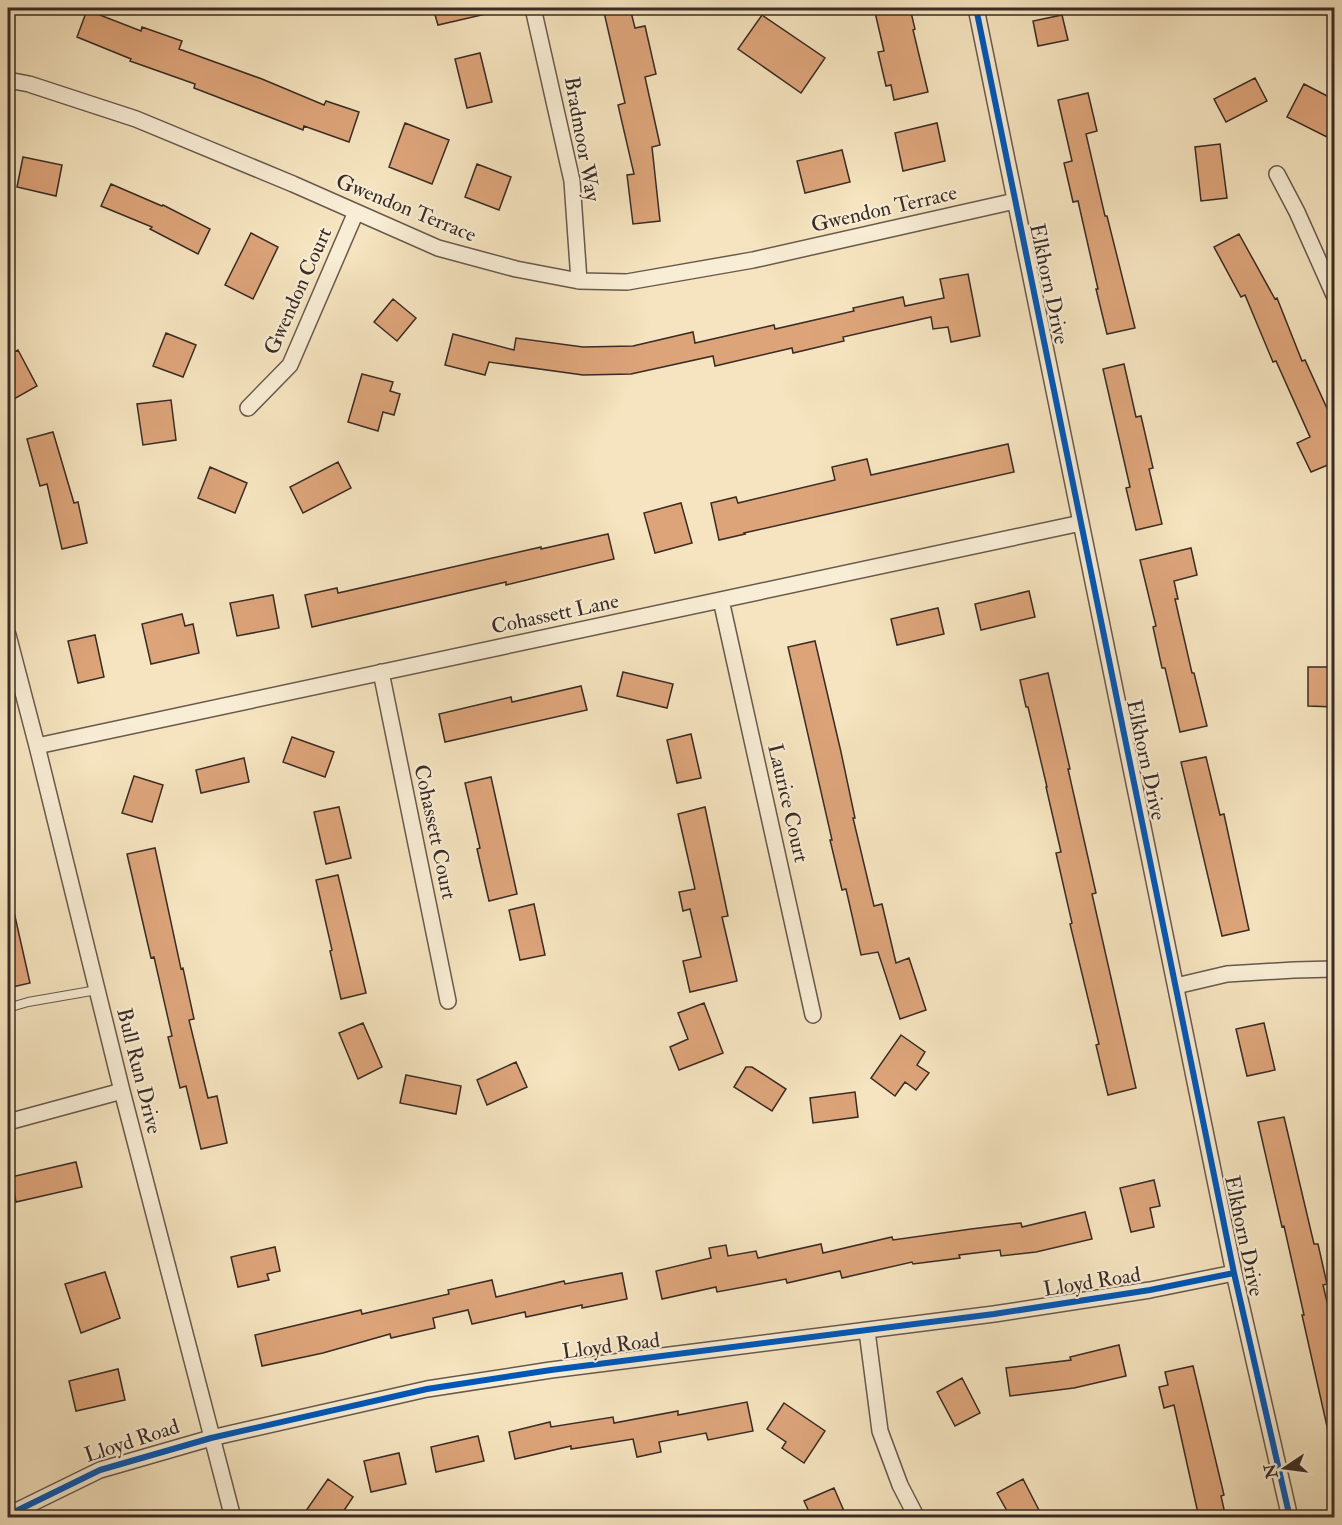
<svg xmlns="http://www.w3.org/2000/svg" width="1342" height="1525" font-family="'IM FELL Double Pica',serif">
  <style>
    .building { fill: #dda47a; stroke: #3a2b25; stroke-width: 1.5 }
    .lines { fill: none; stroke-linecap: round; stroke-linejoin: round }
    .service-casing { stroke: #69594c; stroke-width: 10 }
    .minor-casing { stroke: #69594c; stroke-width: 18 }
    .service { stroke: #f8edd5; stroke-width: 8 }
    .minor { stroke: #f8edd5; stroke-width: 15 }
    .cycleway-casing { stroke: #f8edd5; stroke-width: 10 }
    .cycleway { stroke: #0057b8; stroke-width: 6 }
    .labels { text-anchor: middle; dominant-baseline: central; stroke-width: 4.5; stroke-linejoin: round; paint-order: stroke }
    .street-label { font-size: 21px; fill: #3a2b25; stroke: #f8edd5 }
  </style>
  <rect width="100%" height="100%" fill="#f5e4bf"/>
  <filter id="stains"><feTurbulence type="fractalNoise" baseFrequency=".00333" numOctaves="4"/><feColorMatrix values="0 0 0 0 .2 0 0 0 0 .09 0 0 0 0 .02 0 0 0 .5 -.17"/></filter>
  <radialGradient id="worn" r=".72"><stop offset=".6" stop-color="#630" stop-opacity="0"/><stop offset="1" stop-color="#630" stop-opacity=".3"/></radialGradient>
  <path class="building" d="M433 8H485L486 14 438 25Z
    M603 8H630L635 28 645 26 656 74 645 77 660 145 652 147 660 221 633 224 627 175 634 174 618 105 625 103Z
    M874 8H910L915 29 913 30 928 92 894 100 891 85 886 86 878 52 884 51Z
    M87 10 141 31 142 27 182 41 179 49 262 79 324 105 326 101 359 112 349 142 304 126 303 130 194 88 195 84 130 61 131 59 77 37Z
    M762 15 825 58 801 93 738 49Z
    M1062 15 1068 40 1038 46 1033 21Z
    M480 53 492 102 467 108 455 59Z
    M1255 78 1267 101 1226 122 1214 99Z
    M1304 84 1335 100V141L1287 117Z
    M1088 93 1097 131 1086 134 1105 216H1107L1135 328 1107 334 1096 289H1098L1078 201 1073 202 1064 163 1072 161 1058 100Z
    M405 123 449 140 432 184 389 167Z
    M937 123 945 161 903 171 895 133Z
    M1220 144 1227 198 1201 201 1195 147Z
    M842 150 850 182 805 193 797 161Z
    M23 157 62 165 56 196 17 187Z
    M477 164 511 177 499 210 465 197Z
    M111 184 162 206 163 205 210 229 198 254 150 229 152 227 101 206Z
    M251 233 278 247 253 299 225 285Z
    M1239 234 1275 299 1277 298 1302 361 1305 360 1335 426V462L1311 472 1297 443 1310 437 1276 361 1273 362 1245 295 1241 297 1214 247Z
    M968 274 980 336 951 342 948 327 933 329 931 317 843 337 844 341 793 353 792 348 715 366 713 356 631 374 583 375 489 362 485 375 445 365 453 334 514 350 516 338 583 347 633 346 693 332 695 343 774 325 775 329 854 311 853 308 903 297 905 306 944 298 940 279Z
    M393 299 416 318 397 341 374 322Z
    M166 333 196 345 183 377 153 366Z
    M18 350 37 386 14 399 8 387V355Z
    M1124 364 1136 417 1141 416 1153 468 1149 469 1162 524 1136 530 1126 488 1130 487 1103 369Z
    M362 374 393 382 390 391 400 394 394 415 383 412 378 431 348 422Z
    M171 400 176 440 143 445 137 404Z
    M53 432 74 503 78 502 87 543 62 549 47 484 40 486 27 439Z
    M1008 444 1014 472 744 533 745 534 719 540 711 503 736 497 738 503 835 480 832 467 867 459 871 475Z
    M338 462 351 488 303 513 290 487Z
    M210 467 247 483 235 513 198 498Z
    M681 503 692 543 655 553 644 513Z
    M608 534 614 559 506 585V582L312 627 305 595 337 588 338 593 541 547V549Z
    M1191 548 1197 575 1174 581 1178 599H1175L1192 673H1194L1207 726 1180 732 1165 668H1162L1153 627 1156 626 1140 560Z
    M1029 591 1035 617 981 630 975 604Z
    M273 595 279 628 237 636 230 603Z
    M938 608 944 634 897 645 891 619Z
    M182 614 185 626 193 624 199 653 151 664 142 624Z
    M95 635 104 677 78 683 68 641Z
    M815 641 841 752 855 818H853L874 906 882 904 896 963 909 958 926 1010 900 1019 878 952 861 955 846 889 842 890 830 840H832L788 647Z
    M1308 667H1335V707L1308 706Z
    M623 672 673 684 667 708 617 696Z
    M1048 673 1070 769H1068L1096 893 1092 894 1136 1088 1108 1095 1096 1045 1099 1044 1070 924 1072 923 1056 853 1061 852 1046 787H1047L1028 707H1026L1020 680Z
    M581 686 587 710 445 742 439 714 511 697 512 702Z
    M691 734 701 778 677 783 667 740Z
    M292 737 334 752 325 777 283 762Z
    M1206 757 1220 815 1224 814 1249 930 1222 936 1181 762Z
    M244 758 249 782 201 793 196 770Z
    M134 776 163 785 152 822 122 813Z
    M491 777 517 894 489 901 477 849 480 848 465 783Z
    M339 807 351 858 326 864 314 812Z
    M705 807 728 916 722 917 737 981 690 992 683 961 701 957 690 909 683 911 679 892 695 889 678 814Z
    M155 848 181 969 183 968 194 1019 189 1020 208 1098 217 1096 227 1143 201 1149 186 1086 180 1088 168 1037 172 1036 154 957 151 958 127 854Z
    M338 875 366 993 341 999 330 951 332 950 316 880Z
    M534 904 545 955 520 960 509 910Z
    M14 912 30 983 8 988V913Z
    M704 1003 723 1053 679 1070 670 1047 688 1039 678 1013Z
    M363 1023 382 1067 358 1079 339 1033Z
    M1264 1023 1275 1070 1247 1076 1236 1029Z
    M901 1035 925 1052 917 1065 929 1073 916 1090 905 1082 895 1096 871 1078Z
    M516 1062 527 1087 487 1105 477 1080Z
    M746 1067H752L786 1089 772 1111 734 1087Z
    M406 1075 461 1086 456 1114 400 1103Z
    M855 1092 858 1117 813 1123 810 1098Z
    M1284 1117 1314 1244H1318L1327 1284 1323 1285 1335 1336V1430L1328 1431 1302 1315H1304L1284 1226 1282 1227 1258 1122Z
    M76 1162 82 1187 16 1202 11 1177Z
    M1154 1180 1160 1206 1150 1208 1154 1227 1131 1232 1120 1188Z
    M1085 1212 1092 1239 1036 1252 1001 1256 1000 1250 959 1255 960 1258 913 1264 912 1262 842 1278 840 1271 787 1283 786 1279 717 1292 716 1287 662 1299 656 1271 711 1258 709 1248 726 1245 728 1256 756 1251 758 1258 821 1244 823 1253 892 1237 893 1240 971 1229 1021 1223 1022 1227Z
    M275 1247 280 1271 267 1274 269 1280 238 1287 231 1257Z
    M105 1272 120 1318 81 1333 65 1284Z
    M622 1273 627 1299 582 1308V1305L526 1317 525 1312 472 1324 468 1310 433 1318 435 1328 391 1338 390 1334 323 1353 262 1366 255 1335 361 1310 362 1314 449 1294 448 1290 492 1280 496 1297 564 1281 565 1284Z
    M1119 1345 1126 1376 1074 1388 1010 1396 1006 1368 1071 1360 1070 1357Z
    M1193 1366 1224 1495 1221 1496 1226 1518H1199L1174 1405 1164 1408 1159 1387 1168 1385 1165 1372Z
    M118 1369 125 1400 76 1411 69 1381Z
    M962 1378 980 1413 955 1426 937 1392Z
    M747 1402 753 1431 708 1440 706 1433 659 1442 661 1452 637 1457 633 1439 571 1449V1446L515 1459 509 1432 550 1422 551 1427 613 1417 614 1423 678 1411V1415Z
    M784 1403 825 1431 804 1463 782 1448 786 1442 767 1429Z
    M478 1436 484 1461 436 1472 431 1447Z
    M399 1453 406 1484 371 1492 364 1461Z
    M328 1479 353 1497 339 1518H301Z
    M1023 1479 1043 1518H1011L997 1493Z
    M834 1488 847 1518H812L804 1501Z"/>
  <g class="lines">
    <g class="service-casing">
      <path id="service" d="M11 1007 28 1002 97 990"/>
    </g>
    <g class="minor-casing">
      <path id="minor" d="M533 8 572 181 579 281
        M976 8 1234 1273 1290 1518
        M8 80 29 84 136 119 293 184 438 248 516 269 579 281 627 282 753 260 1015 201
        M1277 174 1297 212 1334 295
        M248 408 290 365 356 212
        M721 600 813 1015
        M8 635 37 746 122 1091 233 1518
        M381 672 448 1001
        M37 746 1081 523
        M1176 986 1227 974 1294 970 1334 969
        M8 1122 122 1091
        M867 1331 880 1431 900 1485 917 1518
        M8 1515 100 1470 211 1438 427 1389 551 1370 994 1314 1150 1290 1234 1273"/>
    </g>
    <use href="#service" class="service"/>
    <use href="#minor" class="minor"/>
    <g class="cycleway-casing">
      <path id="cycleway" d="M976 8 1234 1273 1290 1518
        M8 1515 100 1470 211 1438 427 1389 551 1370 994 1314 1150 1290 1234 1273"/>
    </g>
    <use href="#cycleway" class="cycleway"/>
  </g>
  <g class="labels">
    <g class="street-label">
      <text transform="translate(582 139) rotate(80)">Bradmoor Way</text>
      <text transform="translate(406 208) rotate(22)">Gwendon Terrace</text>
      <text transform="translate(884 209) rotate(-13)">Gwendon Terrace</text>
      <text transform="translate(1049 284) rotate(78)">Elkhorn Drive</text>
      <text transform="translate(298 291) rotate(-66)">Gwendon Court</text>
      <text transform="translate(555 614) rotate(-12)">Cohassett Lane</text>
      <text transform="translate(1146 760) rotate(78)">Elkhorn Drive</text>
      <text transform="translate(788 803) rotate(77)">Laurice Court</text>
      <text transform="translate(435 832) rotate(78)">Cohassett Court</text>
      <text transform="translate(139 1071) rotate(76)">Bull Run Drive</text>
      <text transform="translate(1244 1236) rotate(78)">Elkhorn Drive</text>
      <text transform="translate(1092 1282) rotate(-9)">Lloyd Road</text>
      <text transform="translate(611 1346) rotate(-7)">Lloyd Road</text>
      <text transform="translate(132 1441) rotate(-18)">Lloyd Road</text>
    </g>
  </g>
  <rect width="1342" height="1525" fill="none" stroke="#f5e4bf" stroke-width="30"/>
  <rect x="9" y="9" width="1324" height="1507" fill="none" stroke="#3a2b25" stroke-width="3"/>
  <rect x="15" y="15" width="1312" height="1495" fill="none" stroke="#3a2b25" stroke-width="1.5"/>
  <g transform="translate(1285 1468) rotate(257)" stroke="#f8edd5" stroke-width="4.5" paint-order="stroke">
  <path d="M0-4.5L10 22L0 15L-10 22Z" fill="#3a2b25"/>
  <text y="-9" font-size="16" font-weight="bold" text-anchor="middle" fill="#3a2b25">N</text>
  </g>
  <rect width="100%" height="100%" filter="url(#stains)"/>
  <rect width="100%" height="100%" fill="url(#worn)"/>
</svg>
